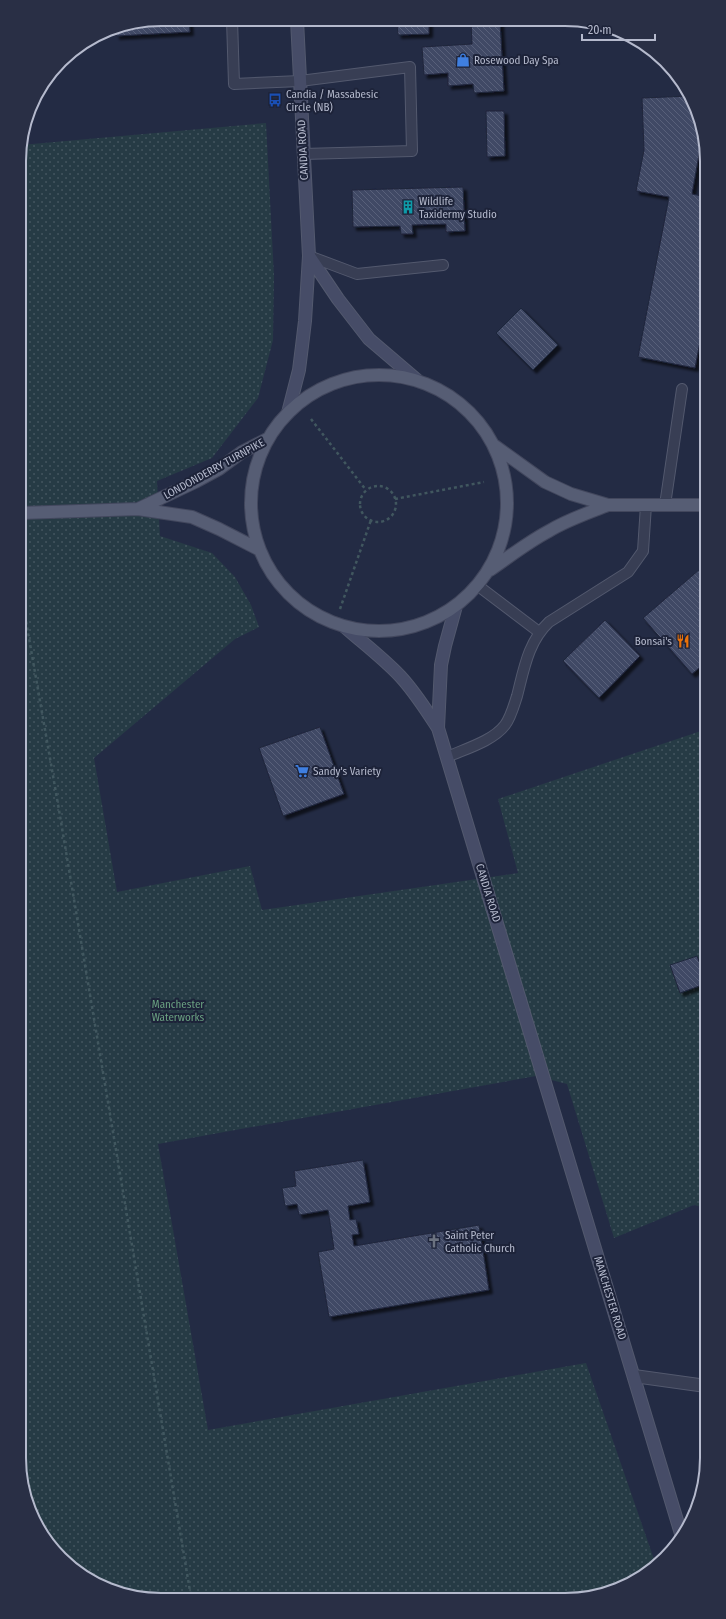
<svg xmlns="http://www.w3.org/2000/svg" width="726" height="1619" font-family="'Fira Sans Condensed',sans-serif">
  <style>
    .green { fill: url(#green-dots) }
    .building { fill: url(#building-back-hatch); stroke: #1f253b; filter: url(#shadow) }
    .lines { fill: none; stroke-linecap: round; stroke-linejoin: round }
    .lane-casing { stroke: #53596e; stroke-width: 12 }
    .street-casing { stroke: #53596e; stroke-width: 14 }
    .secondary-casing { stroke: #53596e; stroke-width: 14 }
    .primary-casing { stroke: #42475d; stroke-width: 14 }
    .path { stroke: #41575f; stroke-width: 2.5; stroke-dasharray: 3 3; stroke-linecap: butt }
    .lane { stroke: #383e54; stroke-width: 10 }
    .street { stroke: #383e54; stroke-width: 12 }
    .secondary { stroke: #464c67; stroke-width: 12 }
    .primary { stroke: #565d74; stroke-width: 12 }
    .labels { text-anchor: middle; dominant-baseline: central; stroke-width: 4; stroke-linejoin: round; paint-order: stroke }
    .poi-label { font-size: 11px; fill: #b5bacd; stroke: #1d2339; text-anchor: start }
    .street-label { font-size: 11px; fill: #b5bacd; stroke: #1d2339 }
    .park-label { font-size: 11px; fill: #6aa181; stroke: #1d2339 }
    .rim { fill: none; stroke: #b5bacd; stroke-width: 2 }
  </style>
  <defs>
    <pattern id="green-dots" width="8" height="8" patternUnits="userSpaceOnUse"><rect width="8" height="8" fill="#263b45"/><path d="M2 2h.1M6 6h.1" fill="none" stroke="#43555f" stroke-width="1.8" stroke-linecap="round"/></pattern>
    <pattern id="building-back-hatch" width="6" height="6" patternUnits="userSpaceOnUse"><rect width="6" height="6" fill="#404865"/><path d="M-1 5l2 2M0 0l6 6M5-1l2 2" fill="none" stroke="#59607a"/></pattern>
    <filter id="shadow"><feDropShadow dx="3.5" dy="3.5" stdDeviation="1" flood-color="#0009"/></filter>
  </defs>
  <rect width="100%" height="100%" fill="#232b44"/>
  <path class="green" d="M266 123 274 276 273 340 258 398 212 458 157 481 160 536 212 553 235 577 251 605 259 627 235 639 94 758 117 892 250 866 262 910 518 873 498 799 704 730 706 1208 694 1205 614 1238 567 1084 536 1076 158 1144 208 1430 586 1363 656 1565 644 1576 602 1595 133 1597 67 1565 38 1529 24 1495 19 151 21 145Z"/>
  <path class="building" d="M161 19H189L190 32 116 36V28Z
    M471 21H500L504 91 474 93 473 84 448 86V73L424 75 422 47 472 44Z
    M429 22V34L398 35 397 24Z
    M690 96 698 116 700 149 692 194 702 196 703 326 695 368 638 357 669 197 636 191 644 150 642 98Z
    M486 111H504L505 156 487 157Z
    M463 187 465 231 446 232V224L412 225 413 234H401L400 226 353 227 352 190Z
    M521 308 558 345 533 370 496 333Z
    M700 569 704 573V664L692 674 643 618Z
    M605 620 640 656 599 698 563 661Z
    M320 727 344 794 283 816 259 748Z
    M697 956 705 977V984L680 993 670 965Z
    M363 1160 370 1202 348 1206 350 1220 356 1219 359 1234 352 1235 354 1246 479 1225 489 1290 329 1317 318 1252 334 1249 328 1210 299 1215 297 1204 285 1206 282 1188 296 1186 294 1171Z"/>
  <g class="lines">
    <g class="lane-casing">
      <path id="lane" d="M232 19 234 84 300 81 410 67 412 151 303 154
        M309 256 357 274 443 265
        M665 505 682 389
        M477 585 539 632
        M447 757C465 749 493 741 505 725 511 717 514 705 517 696 524 669 528 642 549 622L628 572 643 551 646 505"/>
    </g>
    <g class="street-casing">
      <path id="street" d="M634 1376 706 1386"/>
    </g>
    <g class="secondary-casing">
      <path id="secondary" d="M309 256 338 299 369 339 417 380
        M288 413 299 370 302 346 305 321 309 256 297 20
        M345 627C363 643 383 658 400 676 415 692 426 710 438 728L682 1537
        M438 728 441 665 445 646 456 606"/>
    </g>
    <g class="primary-casing">
      <path id="primary" d="M251 503a128 128 0 1 1 256 0a128 128 0 1 1-256 0Z
        M495 446 545 482 571 494 608 505H703
        M138 509 195 482 219 469 242 452 269 438
        M21 513 138 509 192 517 219 529 260 550
        M490 570C509 557 528 542 549 531 567 520 588 513 608 505"/>
    </g>
    <path class="path" d="M311 419 366 490
      M360 504a18 18 0 1 1 36 0a18 18 0 1 1-36 0Z
      M395 499 484 482
      M21 592 59 810 191 1597
      M340 609 371 520"/>
    <use href="#lane" class="lane"/>
    <use href="#street" class="street"/>
    <use href="#secondary" class="secondary"/>
    <use href="#primary" class="primary"/>
  </g>
  <defs>
    <g id="shop-bare" transform="scale(1.08)"><path d="M-5-2.5h2.3a2.7 3.5 0 0 1 5.4 0H5L5.5 6h-11ZM-1.5-2.5h3a1.5 2.3 0 0 0-3 0Z" fill="#3f7fe0" stroke="#1d2339" stroke-width="2.5" paint-order="stroke"/></g>
    <g id="bus-bare" transform="scale(1.08)"><path d="M-5-6H5V4H4V6H2V4H-2V6H-4V4H-5ZM-3.5-4V0h7V-4ZM-3.5 1.2v1.5H-2V1.2ZM2 1.2v1.5H3.5V1.2Z" fill="#1a4fb4" stroke="#1d2339" stroke-width="2.5" paint-order="stroke"/></g>
    <g id="building-bare" transform="scale(1.08)"><path d="M-4-6H4V6H1V3H-1V6H-4ZM-2.5-4.3h1.7v1.8h-1.7ZM.8-4.3h1.7v1.8H.8ZM-2.5-1h1.7V.8h-1.7ZM.8-1h1.7V.8H.8Z" fill="#0f9aa8" stroke="#1d2339" stroke-width="2.5" paint-order="stroke"/></g>
    <g id="restaurant-bare" transform="scale(1.08)"><path d="M-5-6h1v4h1v-4h1v4h1v-4h1v5L-1.5 .5V6h-2V.5L-5-1ZM5-6V6H3V1.5H1.5Q1.5-4 5-6Z" fill="#e8710a" stroke="#1d2339" stroke-width="2.5" paint-order="stroke"/></g>
    <g id="supermarket-bare" transform="scale(1.08)"><path d="M-6-5.5h2.5l.6 2H6L4.5 2H-2.5L-4.4-4H-6ZM-1.5 3.2a1.3 1.3 0 1 0 .1 0ZM3 3.2a1.3 1.3 0 1 0 .1 0Z" fill="#3f7fe0" stroke="#1d2339" stroke-width="2.5" paint-order="stroke"/></g>
    <g id="church-bare" transform="scale(1.08)"><path d="M-1.2-6h2.4v3.5h3.3v2.4h-3.3V6h-2.4V-.1h-3.3v-2.4h3.3Z" fill="#6b7280" stroke="#1d2339" stroke-width="2.5" paint-order="stroke"/></g>
  </defs>
  <g fill-rule="evenodd">
    <use href="#shop-bare" x="463" y="60"/>
    <use href="#bus-bare" x="275" y="100"/>
    <use href="#building-bare" x="408" y="207"/>
    <use href="#restaurant-bare" x="683" y="641"/>
    <use href="#supermarket-bare" x="302" y="771"/>
    <use href="#church-bare" x="434" y="1241"/>
  </g>
  <g class="labels">
    <g class="poi-label">
      <text x="474" y="60">Rosewood Day Spa</text>
      <text x="286" y="94">Candia / Massabesic<tspan x="286" dy="13">Circle (NB)</tspan></text>
      <text x="419" y="201">Wildlife<tspan x="419" dy="13">Taxidermy Studio</tspan></text>
      <text x="672" y="641" text-anchor="end">Bonsai's</text>
      <text x="313" y="771">Sandy's Variety</text>
      <text x="445" y="1235">Saint Peter<tspan x="445" dy="13">Catholic Church</tspan></text>
    </g>
    <g class="street-label">
      <text transform="translate(303 150) rotate(-93)">CANDIA ROAD</text>
      <text transform="translate(214 469) rotate(-29)">LONDONDERRY TURNPIKE</text>
      <text transform="translate(488 893) rotate(73)">CANDIA ROAD</text>
      <text transform="translate(610 1298) rotate(73)">MANCHESTER ROAD</text>
    </g>
    <g class="park-label">
      <text x="178" y="1004">Manchester<tspan x="178" dy="13">Waterworks</tspan></text>
    </g>
  </g>
  <path d="M0 0H726V1619H0ZM161 26H565A135 135 0 0 1 700 161V1458A135 135 0 0 1 565 1593H161A135 135 0 0 1 26 1458V161A135 135 0 0 1 161 26Z" fill="#292f45" fill-rule="evenodd"/>
  <path class="rim" d="M161 26H565A135 135 0 0 1 700 161V1458A135 135 0 0 1 565 1593H161A135 135 0 0 1 26 1458V161A135 135 0 0 1 161 26Z"/>
  <path d="M582 34v6h73v-6" fill="none" stroke="#b5bacd" stroke-width="2"/>
  <text x="588" y="34" font-size="12" fill="#b5bacd" stroke="#1d2339" stroke-width="3" paint-order="stroke">20 m</text>
</svg>
